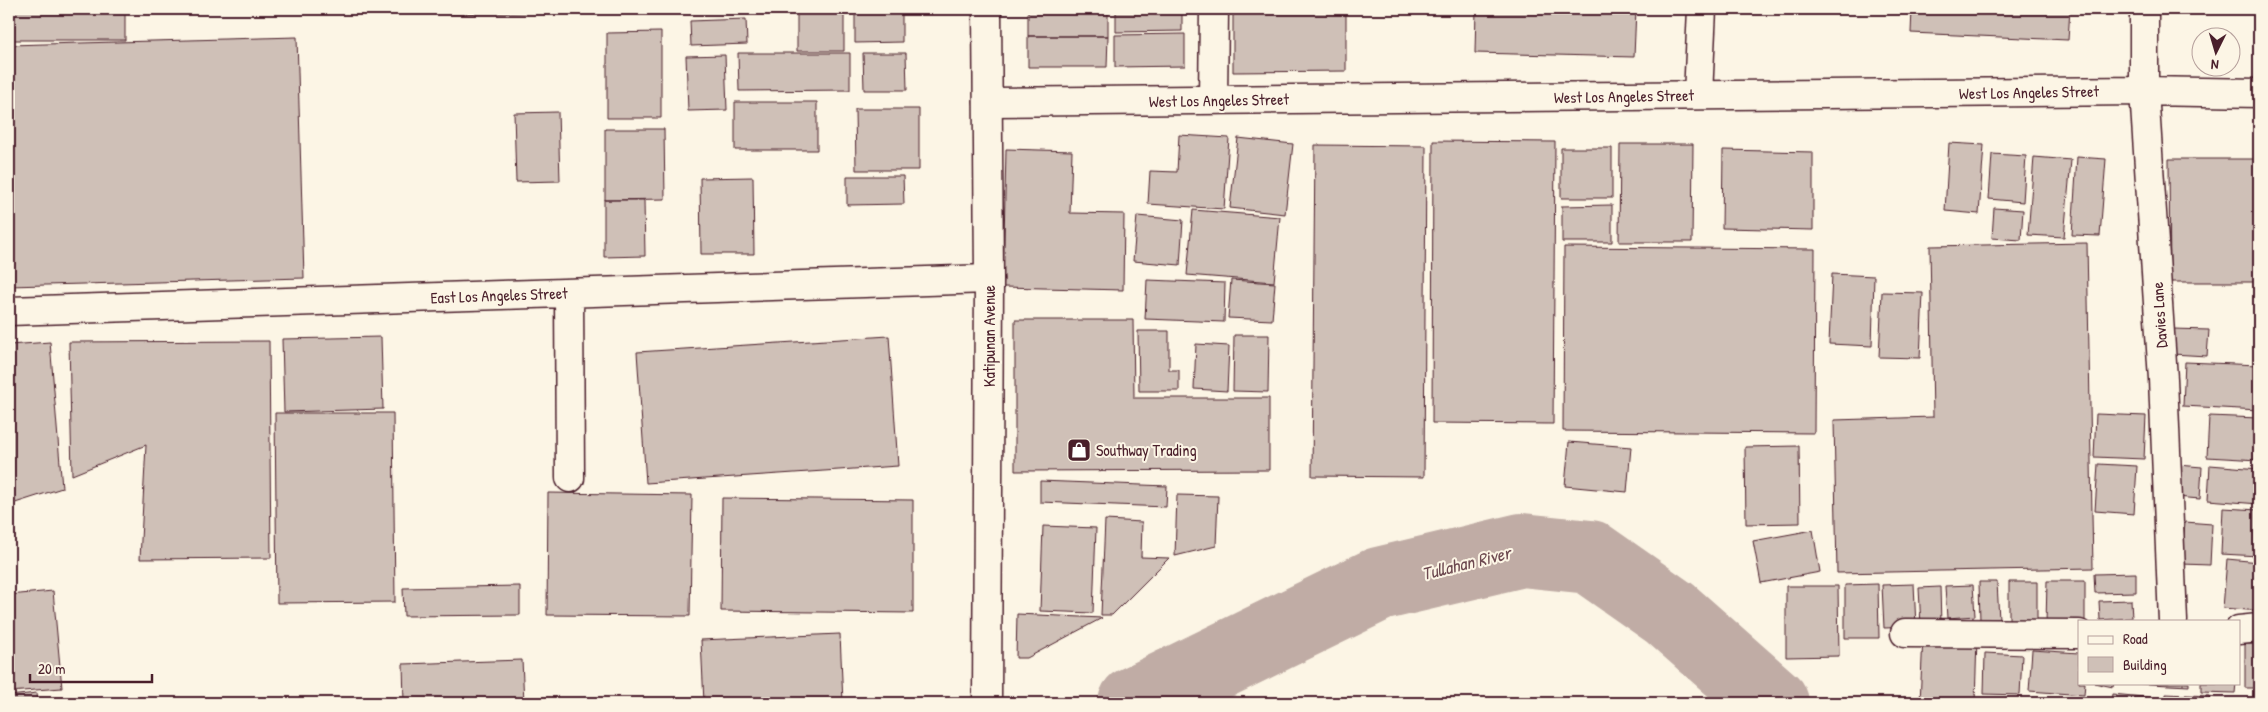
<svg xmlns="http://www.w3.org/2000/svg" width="2268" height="712" font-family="'Patrick Hand',sans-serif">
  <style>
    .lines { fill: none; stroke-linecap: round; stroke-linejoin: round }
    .river { stroke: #c0aca5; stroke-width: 74 }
    .building { fill: #cfc0b7; stroke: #4a1f2b }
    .minor-casing { stroke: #4a1f2b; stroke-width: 31 }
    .major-casing { stroke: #4a1f2b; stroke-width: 31 }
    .minor { stroke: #fcf5e5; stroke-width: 28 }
    .major { stroke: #fcf5e5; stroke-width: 28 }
    .labels { text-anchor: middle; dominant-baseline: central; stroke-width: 4; stroke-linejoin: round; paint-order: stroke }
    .street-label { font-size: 16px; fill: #4a1f2b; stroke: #fcf5e5 }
    .poi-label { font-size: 16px; fill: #4a1f2b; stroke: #fcf5e5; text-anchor: start }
    .water-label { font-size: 18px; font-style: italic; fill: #6d4950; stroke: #fcf5e5 }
  </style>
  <rect width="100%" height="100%" fill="#fcf5e5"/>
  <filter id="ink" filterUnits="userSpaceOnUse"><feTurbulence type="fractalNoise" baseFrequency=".02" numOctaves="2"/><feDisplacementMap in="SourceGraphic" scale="10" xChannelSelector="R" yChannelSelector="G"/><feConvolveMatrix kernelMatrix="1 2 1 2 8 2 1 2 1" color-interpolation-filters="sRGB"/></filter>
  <g filter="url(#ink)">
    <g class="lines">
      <path class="river" d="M1135 703 1379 584 1522 550 1590 557 1670 613 1772 703"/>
    </g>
    <path class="building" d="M9 9H125V40H9Z
      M375 9H446L375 10Z
      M451 9H566V12L452 14Z
      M571 9H738V11L571 12Z
      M797 9H844V51H797Z
      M855 9H902V42L855 43Z
      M1028 9H1108V36H1028Z
      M1116 9H1182V10H1116Z
      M1233 9H1346V71L1233 72Z
      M1476 9H1636L1634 57 1475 53Z
      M1912 9H2070L2068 40 1911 33Z
      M1116 10H1182V31L1116 32Z
      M746 19 747 44 691 46 690 21Z
      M661 32V118H607V33Z
      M1185 34V66L1115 67V35Z
      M1028 36H1108L1107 67H1028Z
      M297 37 304 278 9 286V45Z
      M738 53H850V90L739 91Z
      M863 53H906L907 90H864Z
      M725 55 727 110 688 111 686 56Z
      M735 102H817V150H735Z
      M855 109H919V170H856Z
      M558 112 560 181 516 182 514 113Z
      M605 129H664L665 199 605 200Z
      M1179 135 1229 138 1224 209 1148 204 1150 171 1177 172Z
      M1238 138 1293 144 1285 214 1230 208Z
      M1433 141 1555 142 1553 424 1432 423Z
      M1949 143 1984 145 1979 214 1945 211Z
      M1620 144H1693L1692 242H1619Z
      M1315 145 1426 146 1424 477 1312 476Z
      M1561 148H1612V198H1561Z
      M1006 149 1072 151 1070 213 1124 214 1123 290 1003 287Z
      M1723 150 1813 152V230L1722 228Z
      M1992 154 2026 156 2023 202 1989 199Z
      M2034 157 2071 160 2064 237 2028 235Z
      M2077 157 2106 159 2100 236 2072 235Z
      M2169 159H2259V282H2170Z
      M847 176H903L904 204 847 205Z
      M753 177 754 254H701L700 178Z
      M604 200H644L645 256 604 257Z
      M1612 205V242H1562V206Z
      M1994 208 2023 210 2021 240 1992 238Z
      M1193 210 1280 217 1274 282 1187 275Z
      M1137 216 1183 220 1180 265 1133 261Z
      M2087 243 2093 568 1837 573 1834 420 1933 417 1930 246Z
      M1564 247 1815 249 1814 433 1563 431Z
      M1832 274 1874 276 1872 346 1829 344Z
      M1147 280 1225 283 1224 322 1145 319Z
      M1231 280 1275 283 1272 320 1228 318Z
      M1882 292 1923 293 1920 358 1879 357Z
      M1015 320H1133L1134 398H1269V470L1015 471Z
      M2173 329 2209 330 2207 356 2172 354Z
      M1138 331H1169V370H1179V391H1139Z
      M1234 335H1269L1268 392 1233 391Z
      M889 336 898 466 646 483 637 352Z
      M381 337 383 409 284 412 282 339Z
      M269 341 271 558 140 559 146 445 72 475 69 342Z
      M50 342 62 488 9 505V345Z
      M1196 344 1229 346 1227 391 1194 389Z
      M2185 362 2259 365V410L2183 406Z
      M275 413H393L395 602 277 603Z
      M2096 414 2146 416 2144 459 2094 457Z
      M2209 416 2259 418V460L2207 457Z
      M1569 442 1631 447 1627 492 1565 486Z
      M1799 446 1800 523 1746 524 1745 447Z
      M2098 464 2137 466 2134 514 2095 511Z
      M2178 465 2202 467 2200 499 2176 497Z
      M2210 465 2259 469V504L2208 500Z
      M1040 481 1167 486 1166 507 1040 502Z
      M548 493 692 495 690 616 547 615Z
      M1177 495 1218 496 1216 546 1175 556Z
      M722 498 913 500V613L721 611Z
      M2223 508 2259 510V556L2221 554Z
      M1105 520 1142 522 1141 557 1169 558 1112 615H1101Z
      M2185 522 2212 524 2210 565 2182 564Z
      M1043 526 1096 528 1093 613 1040 611Z
      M1813 530 1820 572 1761 583 1753 541Z
      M2227 559 2259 562V611L2223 608Z
      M2136 573V592L2095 593 2094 574Z
      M2047 581H2085V621L2046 624Z
      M1979 582H1997L1999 620 1980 621Z
      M2009 582H2037V622L2009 623Z
      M1878 584 1879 638H1845V585Z
      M1914 584 1916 627 1884 628 1882 585Z
      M1973 585 1975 616 1947 618 1945 586Z
      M520 586V615L404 616 403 588Z
      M1786 586H1838L1839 656 1786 657Z
      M1940 587 1941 625 1921 626 1919 588Z
      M53 591 62 688 9 692V595Z
      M2131 600 2132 618 2100 620 2099 601Z
      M1017 614 1102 618 1027 658H1016Z
      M840 634 843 703H704L701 640Z
      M1923 636 1977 638 1975 703H1920Z
      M2245 644H2259V688H2245Z
      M2032 650 2079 653V683H2085L2084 695 2029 691Z
      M1985 653 2022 655 2020 695 1984 694Z
      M522 660 524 703H404L403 664Z
      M2094 683H2114L2113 687Z
      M2130 683H2189V686Z
      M2201 683H2236L2235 693 2201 692Z
      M37 693 38 703H9V696Z
      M2112 694 2154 698V703H2111Z
      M2166 694 2210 696 2209 703H2166Z
      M1982 699 2025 702V703H1982Z
      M2214 700H2249V703H2214Z
      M2036 701 2078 703H2036Z"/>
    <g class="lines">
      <g class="minor-casing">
        <path id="minor" d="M2144 9V91L2163 379 2173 621
          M1698 95 1702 9
          M1213 100 1214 9
          M988 102 2144 91 2259 93
          M569 293 570 478
          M9 311 989 279
          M2239 630 2259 628
          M1905 633 2079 634"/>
      </g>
      <g class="major-casing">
        <path id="major" d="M987 703 989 279 987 9"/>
      </g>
      <use href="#minor" class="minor"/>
      <use href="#major" class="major"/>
    </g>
  </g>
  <defs>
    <g id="shop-square" transform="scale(1.25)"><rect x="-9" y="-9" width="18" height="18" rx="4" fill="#4a1f2b" stroke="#fcf5e5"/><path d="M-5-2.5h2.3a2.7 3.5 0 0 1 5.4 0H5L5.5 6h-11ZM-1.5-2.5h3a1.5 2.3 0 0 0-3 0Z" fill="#fff"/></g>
  </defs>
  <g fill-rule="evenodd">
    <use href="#shop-square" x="1079" y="450"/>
  </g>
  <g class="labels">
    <g class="street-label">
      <text transform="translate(2029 92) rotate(-1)">West Los Angeles Street</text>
      <text transform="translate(1624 96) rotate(-1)">West Los Angeles Street</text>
      <text transform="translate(1219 100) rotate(-1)">West Los Angeles Street</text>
      <text transform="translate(499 295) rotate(-2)">East Los Angeles Street</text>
      <text transform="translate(2159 315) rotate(-94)">Davies Lane</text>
      <text transform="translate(989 336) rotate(-90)">Katipunan Avenue</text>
    </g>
    <g class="poi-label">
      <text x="1096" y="450">Southway Trading</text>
    </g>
    <g class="water-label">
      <text transform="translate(1466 563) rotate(-14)">Tullahan River</text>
    </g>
  </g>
  <rect width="2268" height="712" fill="none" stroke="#fcf5e5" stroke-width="30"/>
  <rect x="15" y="15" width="2238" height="682" fill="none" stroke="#4a1f2b" stroke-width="2" filter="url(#ink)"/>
  <rect x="2078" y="620" width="162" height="65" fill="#fcf5e5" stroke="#b59f9b"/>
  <rect x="2088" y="636" width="25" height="8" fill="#fcf5e5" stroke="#b59f9b"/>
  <text x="2123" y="644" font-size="15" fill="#4a1f2b">Road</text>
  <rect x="2088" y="657" width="25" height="15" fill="#cfc0b7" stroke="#b59f9b"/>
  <text x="2123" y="670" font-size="15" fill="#4a1f2b">Building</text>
  <g transform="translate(2216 52) rotate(185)"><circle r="24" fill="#fcf5e5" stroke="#b59f9b"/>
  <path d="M0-4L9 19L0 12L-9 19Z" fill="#4a1f2b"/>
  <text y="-8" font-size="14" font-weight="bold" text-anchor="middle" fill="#4a1f2b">N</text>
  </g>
  <path d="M30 674v8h122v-8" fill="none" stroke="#4a1f2b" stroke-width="2.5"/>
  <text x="38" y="674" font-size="15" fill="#4a1f2b" stroke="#fcf5e5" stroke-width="4" paint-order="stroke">20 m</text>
</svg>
